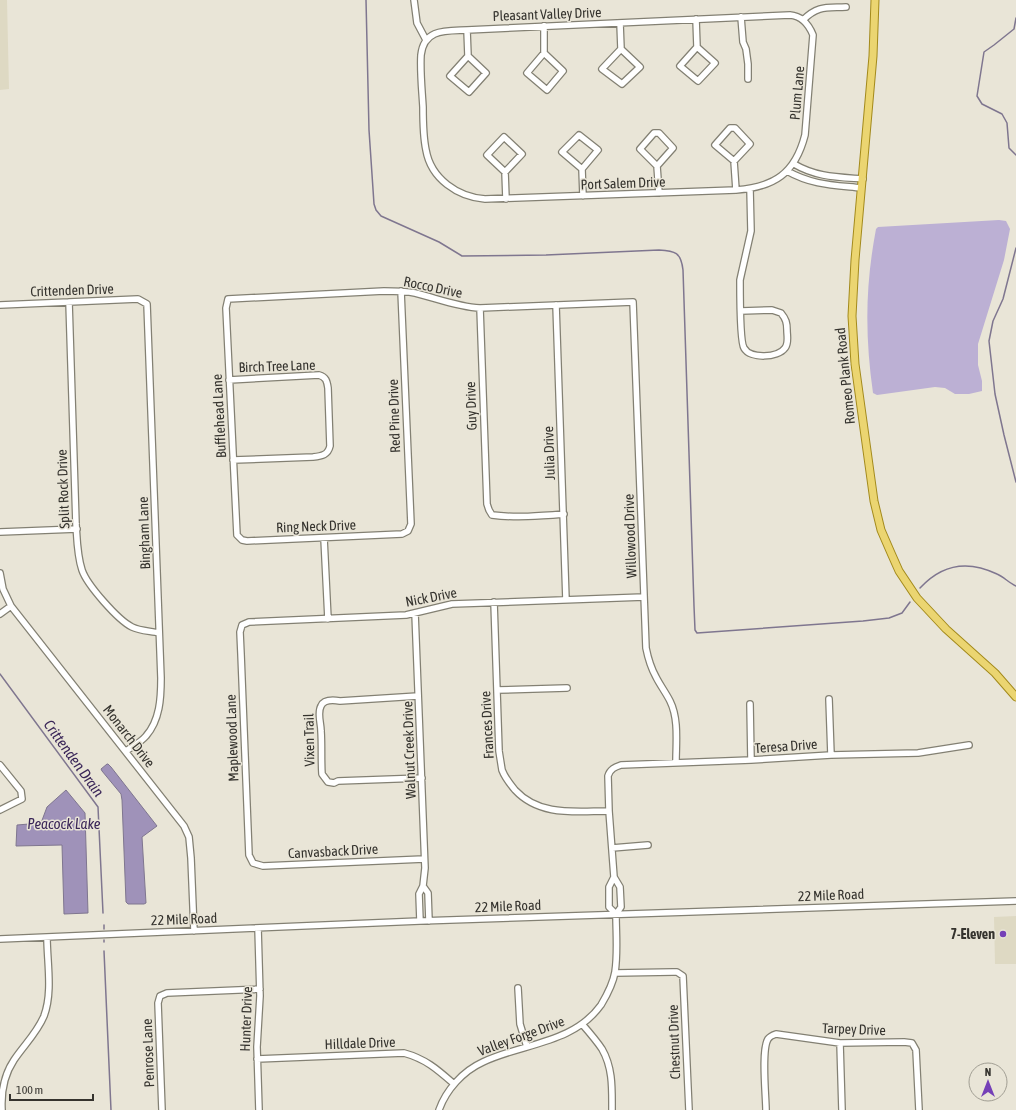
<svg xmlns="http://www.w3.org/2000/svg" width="1016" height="1110" font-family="'Asap Condensed',sans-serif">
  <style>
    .built { fill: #ded9c3 }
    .green { fill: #bcb0d4 }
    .water { fill: #9f92b9; stroke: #7f768f }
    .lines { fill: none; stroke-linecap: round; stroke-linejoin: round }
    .stream { stroke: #7f768f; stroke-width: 1.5 }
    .minor-casing { stroke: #838073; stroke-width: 8 }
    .major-casing { stroke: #a38a1c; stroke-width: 9 }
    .minor { stroke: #fff; stroke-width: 5.5 }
    .major { stroke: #ebd571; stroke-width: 7 }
    .poi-dot { fill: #7540b7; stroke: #e9e5d7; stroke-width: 1.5 }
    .labels { text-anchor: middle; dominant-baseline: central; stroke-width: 3; stroke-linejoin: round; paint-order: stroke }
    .street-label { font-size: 14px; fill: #35332e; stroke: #e9e5d7 }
    .poi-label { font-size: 14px; font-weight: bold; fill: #35332e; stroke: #e9e5d7; text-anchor: end }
    .water-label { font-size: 15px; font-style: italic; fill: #3a2658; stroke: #e9e5d7 }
  </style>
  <rect width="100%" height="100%" fill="#e9e5d7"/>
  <path class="built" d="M0 0H7L9 89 0 90Z
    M1016 916V964H995L994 917Z"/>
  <path class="green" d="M999 220 1006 221 1010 229 1004 260 978 344V365L982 381V391L969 394H955L945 388 935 387 877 395 873 393C865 336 865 287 876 229L878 227Z"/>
  <path class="water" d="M107 764H108L111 767 157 826 142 837 146 903 144 904H128L126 902 122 800 121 794 102 771 101 769Z
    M66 790 85 813 88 913 64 914 62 845 16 846 17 825 41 823 47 807Z"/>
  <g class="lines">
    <path class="stream" d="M366 0 369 130 374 204 376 210 381 216 439 242 462 256 546 255 659 250C675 251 681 252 683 270L694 606 695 630 697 633 863 621 889 618 902 613 910 602
      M1016 18 1014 29 994 45 984 52 977 96 982 104 1002 114 1007 123 1009 148 1016 155
      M1016 248 1003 299 993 321 989 341 995 394 1004 435 1016 482
      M920 588C942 564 968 560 997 574 1004 577 1009 583 1016 586
      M0 674 98 807 103 913
      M104 925V929
      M104 940V942
      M104 951 111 1110"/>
    <g class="minor-casing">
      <path id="minor" d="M414 0 417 23 426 40
        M790 15C802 16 809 25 813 35L805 135C795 174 774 187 736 190L485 199C458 197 431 179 426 150 423 136 423 121 423 107 422 90 420 72 421 55 424 28 447 31 467 30Z
        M741 17 743 42 746 49 748 64V79
        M696 19 697 47 680 66 698 81 715 63 697 47
        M803 20C818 5 827 8 846 7
        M620 23 621 49 602 69 622 84 640 67 621 49
        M544 26V53L527 73 547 90 563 71 544 53
        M467 30 468 56 450 76 469 92 486 73 468 56
        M734 161 750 144 735 128H730L715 145 734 161 736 190
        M794 164C816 177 837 177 863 179
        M657 166 673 148 659 133H654L640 149 657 166 659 193
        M582 169 598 150 579 135 562 152 582 169 583 196
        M787 171C812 185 833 185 861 188
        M505 172 522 154 504 137 487 155 505 172 506 199
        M401 291 411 524 408 531 402 534 247 541 242 540 237 535 226 308 228 299 384 291C394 291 405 291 415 293 436 298 458 307 480 308L633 302 646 648C648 658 651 668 656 677 660 685 666 693 670 701 679 719 676 743 676 762
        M69 302 76 524C77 538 77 555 82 570 87 585 118 620 132 627 140 631 151 631 159 633
        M0 305 138 299 147 304 161 678C161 698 160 720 146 736 141 742 132 747 126 751
        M556 305 566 600
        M480 308 487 504 489 510 492 515C516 518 540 516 564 514
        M741 311 772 310 781 313C786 319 787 323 787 330 787 336 789 343 785 348 778 358 750 359 744 348 740 342 740 291 740 280L751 231 750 189
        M229 380 319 375C326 377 327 381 328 388L330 446C328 455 322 456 313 457L233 460
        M0 532 77 529
        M324 538 328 619
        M0 573 3 589 11 606 184 826 189 837 191 858 194 931
        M494 602 499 751C500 757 501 764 502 770 505 778 510 784 515 790 540 817 576 811 609 811
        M415 613 425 868 423 886 419 894 420 921
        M0 614 11 606
        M497 690 567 688
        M418 696 340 701C334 700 324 699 321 706 317 713 321 723 321 731 322 745 321 760 322 774L328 782 334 783 338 781 422 778
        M829 699 831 755
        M750 704 751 760
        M0 765 21 791 22 799 0 810
        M612 848 648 845
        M424 859 263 866 253 863 249 855 241 654 240 632 242 625 249 622 406 615 452 604 644 597
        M614 877 609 887V907L616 914
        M423 886 428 893 429 921
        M258 928 260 996 257 1047 259 1110
        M0 939 420 921 1016 901
        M615 973 673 972H677L683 976 689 1110
        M518 988 520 1024 527 1047
        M582 1024C589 1032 596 1040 602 1049 613 1068 612 1089 612 1110
        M840 1043 842 1110
        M257 1059 404 1053C426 1059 438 1070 454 1084
        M2 1110C1 1093 4 1075 14 1060 24 1045 37 1033 44 1016 53 992 47 962 47 937
        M162 1110 158 1003 160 996 167 993 260 989
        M439 1110C446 1090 463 1071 483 1062 523 1043 573 1044 601 1005 607 995 613 984 615 972 618 953 616 933 616 914L621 907 620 887 614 877 609 811 608 776C610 769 615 767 621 765L751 760 831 755 918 753 969 745
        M766 1110C766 1096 761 1050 768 1039 770 1036 773 1035 776 1034L840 1043 904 1042 912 1043 916 1050 919 1110"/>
    </g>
    <g class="major-casing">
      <path id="major" d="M875 0 873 56 855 260 852 316 855 364 874 501 881 530 891 553 899 571 917 598 946 629 995 673 1016 697"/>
    </g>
    <use href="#minor" class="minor"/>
    <use href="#major" class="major"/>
  </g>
  <circle class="poi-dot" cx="1003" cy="934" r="4"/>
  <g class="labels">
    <g class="street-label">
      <text transform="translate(547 14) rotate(-2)">Pleasant Valley Drive</text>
      <text transform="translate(797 93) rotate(-85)">Plum Lane</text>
      <text transform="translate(623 183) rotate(-2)">Port Salem Drive</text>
      <text transform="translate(433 287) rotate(12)">Rocco Drive</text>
      <text transform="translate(72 290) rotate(-2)">Crittenden Drive</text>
      <text transform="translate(277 366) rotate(-2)">Birch Tree Lane</text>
      <text transform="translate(845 376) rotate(-96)">Romeo Plank Road</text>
      <text transform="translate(471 406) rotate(-92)">Guy Drive</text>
      <text transform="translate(219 416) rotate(-93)">Bufflehead Lane</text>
      <text transform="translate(394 416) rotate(-92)">Red Pine Drive</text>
      <text transform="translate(549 453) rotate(-92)">Julia Drive</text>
      <text transform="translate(63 489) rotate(-92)">Split Rock Drive</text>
      <text transform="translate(316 526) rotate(-2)">Ring Neck Drive</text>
      <text transform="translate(144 533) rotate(-92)">Bingham Lane</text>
      <text transform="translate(630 536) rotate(-92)">Willowood Drive</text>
      <text transform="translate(431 597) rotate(-11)">Nick Drive</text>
      <text transform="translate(487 725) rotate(-93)">Frances Drive</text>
      <text transform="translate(129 736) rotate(52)">Monarch Drive</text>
      <text transform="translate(232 738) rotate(-92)">Maplewood Lane</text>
      <text transform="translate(309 740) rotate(-91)">Vixen Trail</text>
      <text transform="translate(786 746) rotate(-4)">Teresa Drive</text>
      <text transform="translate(409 750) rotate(-92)">Walnut Creek Drive</text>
      <text transform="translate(333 851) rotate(-3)">Canvasback Drive</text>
      <text transform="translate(831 895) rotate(-2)">22 Mile Road</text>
      <text transform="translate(508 906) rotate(-2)">22 Mile Road</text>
      <text transform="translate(184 919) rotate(-2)">22 Mile Road</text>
      <text transform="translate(246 1019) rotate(-88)">Hunter Drive</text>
      <text transform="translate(854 1029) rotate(2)">Tarpey Drive</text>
      <text transform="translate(521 1036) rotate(-20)">Valley Forge Drive</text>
      <text transform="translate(674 1042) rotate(-92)">Chestnut Drive</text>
      <text transform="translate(360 1043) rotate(-2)">Hilldale Drive</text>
      <text transform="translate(148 1053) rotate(-92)">Penrose Lane</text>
    </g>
    <g class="poi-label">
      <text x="995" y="934">7-Eleven</text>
    </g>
    <g class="water-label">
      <text transform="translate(74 758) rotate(54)">Crittenden Drain</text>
      <text x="64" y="823">Peacock Lake</text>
    </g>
  </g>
  <g transform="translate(988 1082)"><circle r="19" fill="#e9e5d7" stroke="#a19e93"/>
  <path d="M0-3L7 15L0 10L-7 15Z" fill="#7540b7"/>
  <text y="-6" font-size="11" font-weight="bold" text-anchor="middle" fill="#35332e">N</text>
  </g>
  <path d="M10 1094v6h83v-6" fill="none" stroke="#35332e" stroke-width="2"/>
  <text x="16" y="1094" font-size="12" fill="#35332e" stroke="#e9e5d7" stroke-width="3" paint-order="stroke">100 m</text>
</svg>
